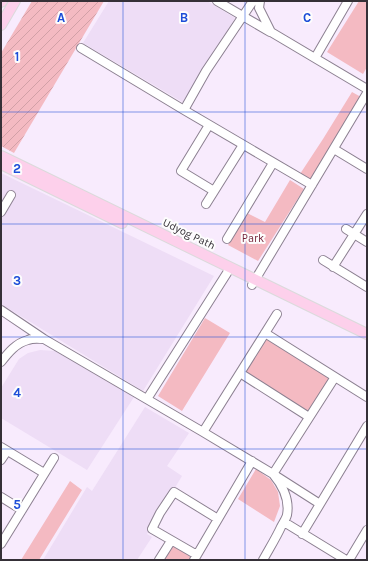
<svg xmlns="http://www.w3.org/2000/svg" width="368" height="561" font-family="Karla,sans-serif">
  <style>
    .built { fill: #eeddf6 }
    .park { fill: #f4bac2 }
    .garden { fill: url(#garden-furrows) }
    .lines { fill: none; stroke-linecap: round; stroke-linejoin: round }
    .minor-casing { stroke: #8c8091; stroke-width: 10 }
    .major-casing { stroke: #dbdadb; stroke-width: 12 }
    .minor { stroke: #fff; stroke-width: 8 }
    .major { stroke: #fdd0eb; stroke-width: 10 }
    .grid { fill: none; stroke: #1d4ed8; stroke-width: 1; stroke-opacity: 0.55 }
    .labels { text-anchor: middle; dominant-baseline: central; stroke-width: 4; stroke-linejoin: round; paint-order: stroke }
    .street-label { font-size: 11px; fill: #353037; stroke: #fdfdfd }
    .park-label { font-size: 11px; fill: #721f35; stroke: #fdfdfd }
    .grid-label { font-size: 13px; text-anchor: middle; font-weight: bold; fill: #1d4ed8; stroke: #fdfdfd; stroke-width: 4; stroke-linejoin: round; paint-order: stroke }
  </style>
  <defs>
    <pattern id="garden-furrows" width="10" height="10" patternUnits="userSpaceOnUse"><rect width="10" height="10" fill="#f4bac2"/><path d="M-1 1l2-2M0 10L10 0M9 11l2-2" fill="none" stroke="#d2a0a7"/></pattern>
  </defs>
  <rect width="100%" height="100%" fill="#f8ebfd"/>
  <path class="built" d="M109 1H207L235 18 184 103 83 43Z
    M1 173 214 276 143 391 1 304Z
    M40 350 55 351 134 397 87 470 1 418V388L19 359 28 353Z
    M145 407 189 433 167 466 182 476 147 534 152 537 137 560H43L87 487 92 491Z"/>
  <path class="park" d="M359 1H367V67L363 74 327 52Z
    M352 92 361 97 310 180 300 174 323 139Z
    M290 180 304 189 258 261 228 245 247 213 265 222Z
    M205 318 230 333 182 411 158 396Z
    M266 339 330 379 309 413 244 372Z
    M256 469 271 480 278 492 280 506 274 522 238 499Z
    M70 481 82 490 39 560H21Z
    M171 545 191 556 189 560H162Z"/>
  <path class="garden" d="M32 1H104L14 153 1 146V53Z"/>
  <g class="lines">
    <g class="minor-casing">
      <path id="minor" d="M217 1 270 32
        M260 1 259 8 271 32 367 89
        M81 48 184 110 312 185
        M315 58 348 1
        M184 110 206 71 253 1
        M209 125 181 171 214 191
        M334 149 367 169
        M206 204 243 145
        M1 212 11 195
        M346 229 367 242
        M227 239 273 163
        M323 260 367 287
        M333 267 367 214
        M252 285 367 93
        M1 310 44 339 203 432 273 474C283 486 290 499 287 515 286 519 283 523 281 527 276 538 269 549 263 560
        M265 333 367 397
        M1 362C8 353 16 343 28 340 33 338 39 339 44 339
        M240 373 309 417
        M147 399 227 273
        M203 432 277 314
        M1 447 44 473
        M1 460 7 451
        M1 497 22 510
        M320 504 273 474 335 377
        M284 522 346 560
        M302 534 367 426
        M1 544 54 458
        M197 555 152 529 160 513 174 492 218 519
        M159 560 171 541
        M194 560 252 461
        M349 560 367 530"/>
    </g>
    <g class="major-casing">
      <path id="major" d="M1 2 2 1
        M1 25 15 1
        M1 156 367 334
        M1 164 122 223"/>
    </g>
    <use href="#minor" class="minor"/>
    <use href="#major" class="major"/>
  </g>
  <path class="grid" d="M123 1V560M245 1V560M1 112H367M1 224H367M1 337H367M1 449H367"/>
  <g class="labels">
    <g class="street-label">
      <text transform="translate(189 234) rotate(26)">Udyog Path</text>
    </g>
    <g class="park-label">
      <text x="253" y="238">Park</text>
    </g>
  </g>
  <g class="grid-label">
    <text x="61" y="22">A</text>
    <text x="184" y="22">B</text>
    <text x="307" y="22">C</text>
    <text x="17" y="61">1</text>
    <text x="17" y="173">2</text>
    <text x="17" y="285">3</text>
    <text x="17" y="397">4</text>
    <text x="17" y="509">5</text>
  </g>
  <rect width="368" height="561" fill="none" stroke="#353037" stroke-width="4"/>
</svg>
